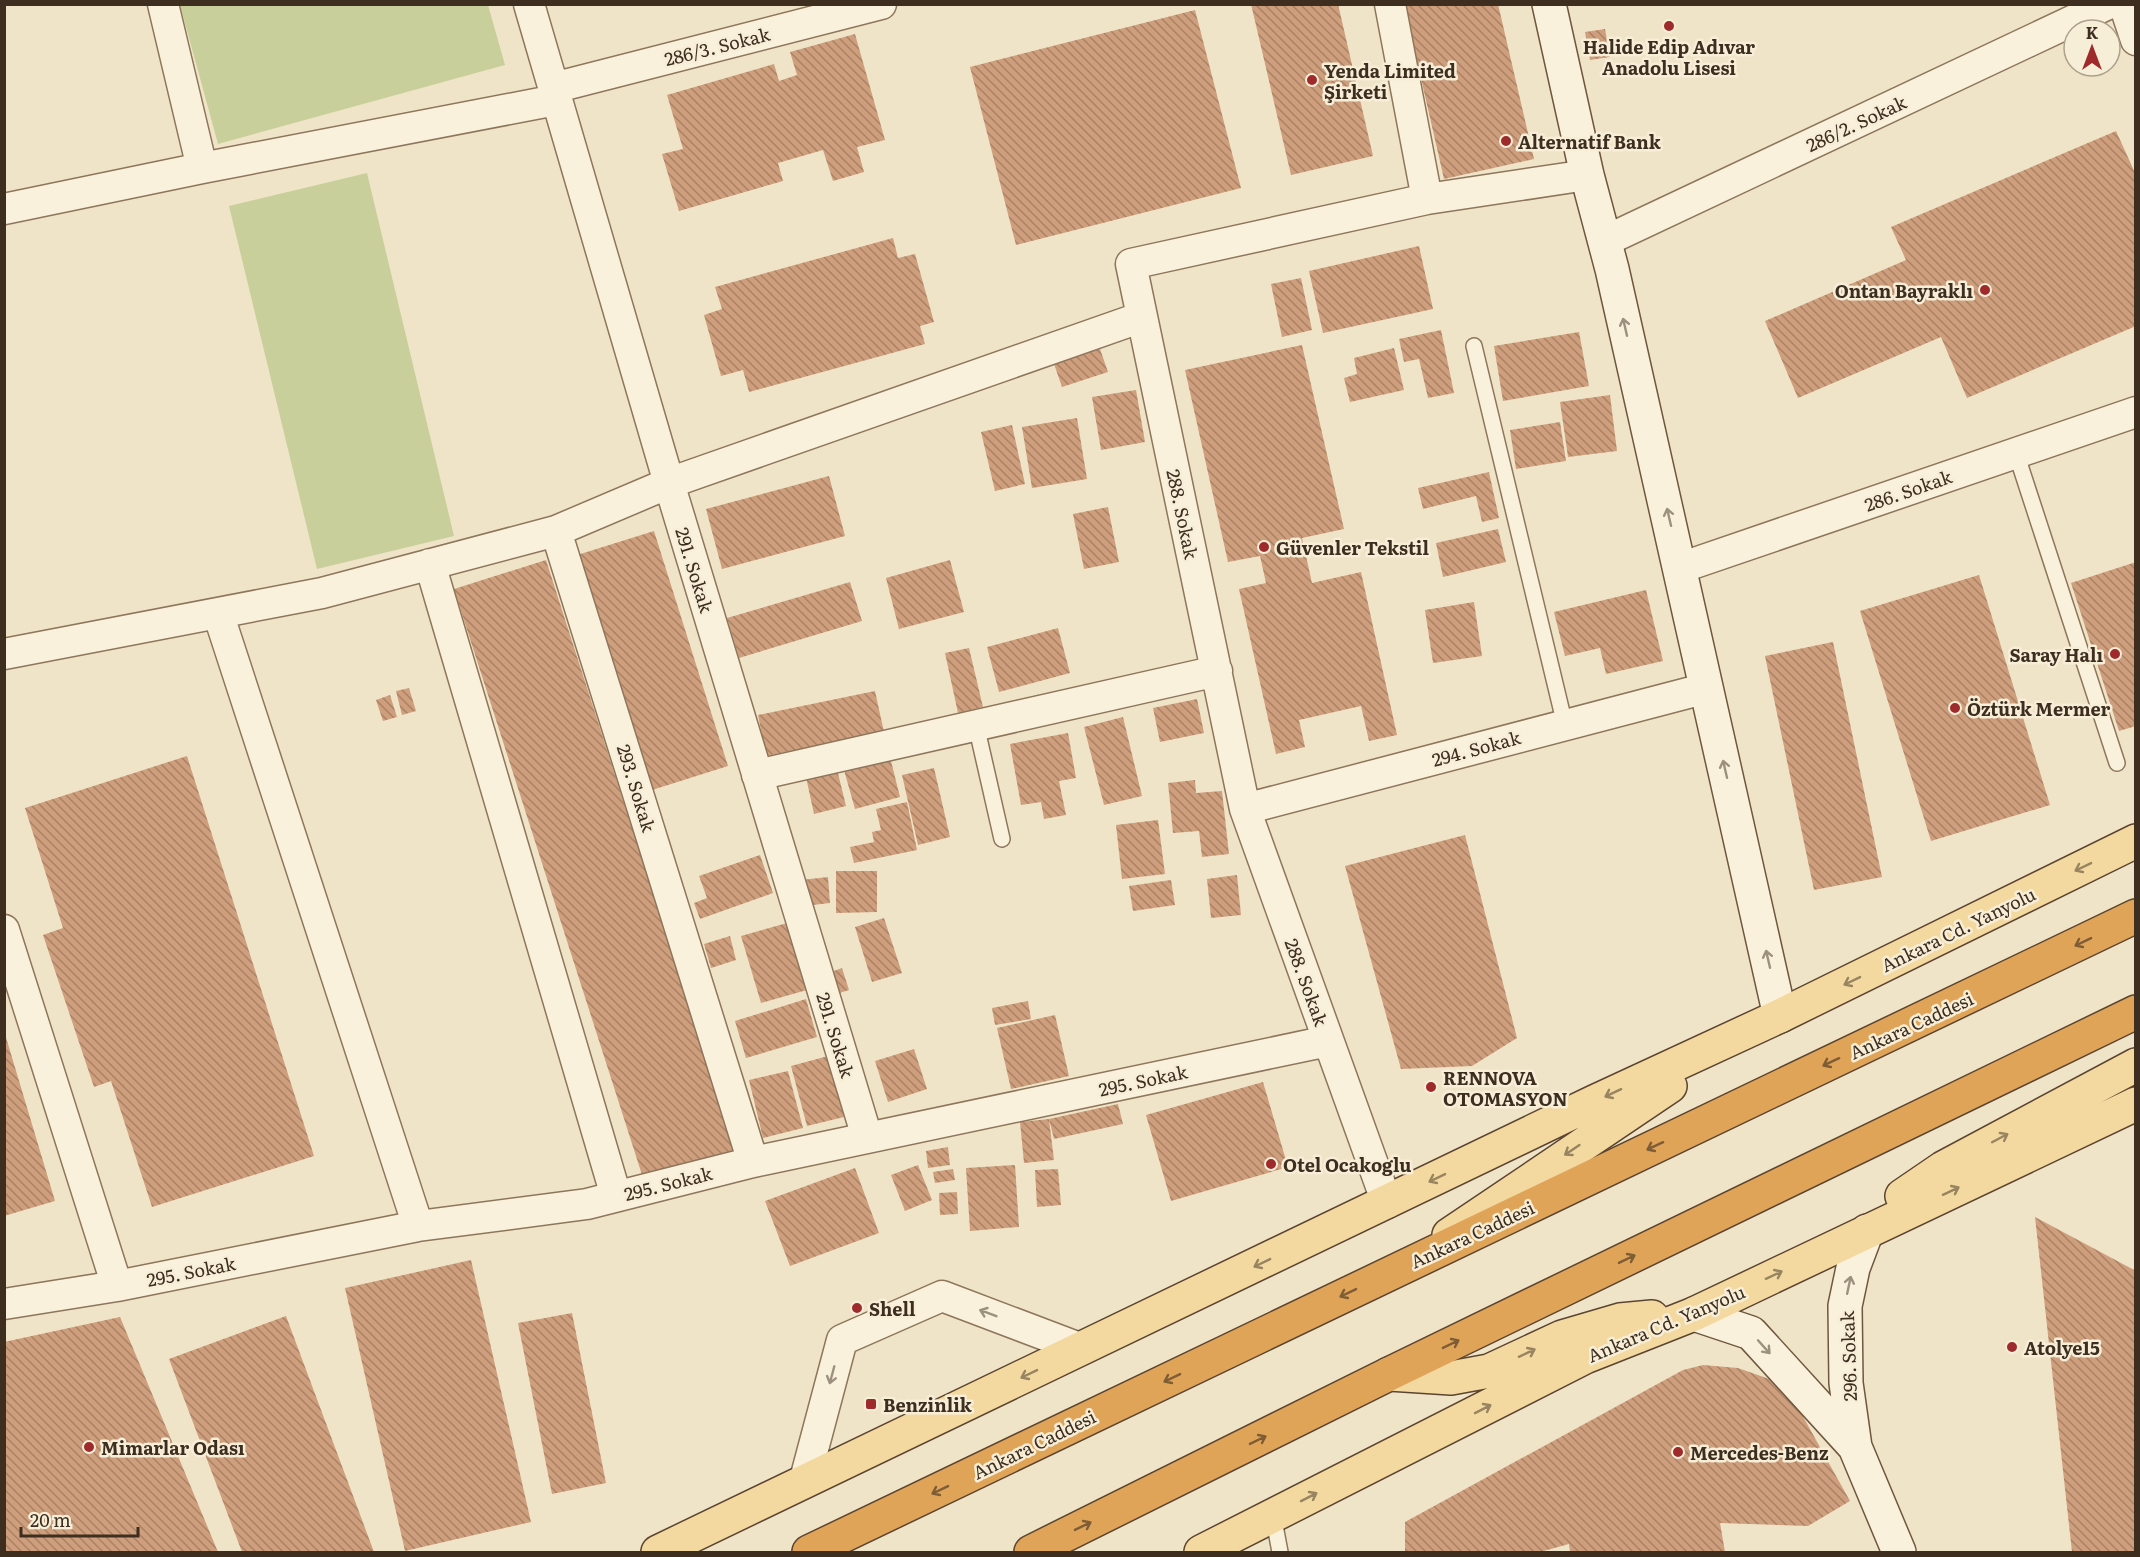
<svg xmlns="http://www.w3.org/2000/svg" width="2140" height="1557" font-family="Literata,serif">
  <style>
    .park { fill: #c9cf9b }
    .building { fill: url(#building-back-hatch) }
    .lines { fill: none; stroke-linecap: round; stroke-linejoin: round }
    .lane-casing { stroke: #8d765c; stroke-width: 18 }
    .street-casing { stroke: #8d765c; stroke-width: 33 }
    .secondary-casing { stroke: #6f573f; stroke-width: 36 }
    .primary-casing { stroke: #5b4430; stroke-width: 36 }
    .highway-casing { stroke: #5b4430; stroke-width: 36 }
    .lane { stroke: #faf1dc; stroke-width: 15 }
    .street { stroke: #faf1dc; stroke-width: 30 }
    .secondary { stroke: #faf1dc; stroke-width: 33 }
    .primary { stroke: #f3d9a0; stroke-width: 33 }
    .highway { stroke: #e0a458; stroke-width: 33 }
    .oneway { stroke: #9c907e }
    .oneway2 { stroke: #988460 }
    .oneway3 { stroke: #7e5d36 }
    .poi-dot { fill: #9e2a2b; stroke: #f7eed8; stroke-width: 2 }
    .labels { text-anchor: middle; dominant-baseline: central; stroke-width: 5; stroke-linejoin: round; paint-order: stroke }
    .street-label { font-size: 18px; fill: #3d2e20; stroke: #f7eed8 }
    .poi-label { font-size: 18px; font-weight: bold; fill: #3d2e20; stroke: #f7eed8; text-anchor: start }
  </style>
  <defs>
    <pattern id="building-back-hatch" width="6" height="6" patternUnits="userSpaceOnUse" patternTransform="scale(1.5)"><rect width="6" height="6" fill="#cf9f7d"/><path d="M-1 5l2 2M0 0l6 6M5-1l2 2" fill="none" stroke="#a98266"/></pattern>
  </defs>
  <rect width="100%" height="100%" fill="#f0e4c8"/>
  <path class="park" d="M180 5H488L505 65 218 144Z
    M367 173 454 536 317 569 229 206Z"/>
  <path class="building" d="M1251 4H1338L1373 156 1291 175Z
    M1404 4H1498L1534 159 1444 179Z
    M1195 10 1241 188 1016 245 970 67Z
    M1605 29 1610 57 1590 60 1585 32Z
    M855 34 885 140 857 147 864 172 833 181 823 150 778 163 783 181 679 211 662 154 683 149 667 95 774 64 779 81 797 75 790 52Z
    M2116 131 2136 175V326L1967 398 1941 337 1798 398 1765 321 1906 260 1891 227Z
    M893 238 898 258 915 254 934 322 920 326 925 344 749 392 743 370 721 376 704 315 722 309 715 287Z
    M1419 246 1433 309 1323 333 1309 271Z
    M1301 278 1312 330 1282 337 1271 284Z
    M1441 330 1454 393 1428 398 1419 359 1404 362 1399 339Z
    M1579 332 1589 386 1503 401 1494 346Z
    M1302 345 1344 529 1302 538 1312 583 1361 572 1397 735 1369 741 1361 706 1299 720 1305 747 1276 754 1239 589 1266 583 1260 556 1228 562 1185 370Z
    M1099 346 1108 372 1062 387 1053 361Z
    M1394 348 1404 390 1350 402 1344 378 1357 374 1354 358Z
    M1136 390 1145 442 1101 450 1092 397Z
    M1610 395 1617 451 1568 457 1560 402Z
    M1077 418 1087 479 1032 488 1022 427Z
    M1560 422 1566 461 1516 469 1510 430Z
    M1012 425 1025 484 995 491 981 432Z
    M1489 472 1499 518 1482 522 1476 496 1423 509 1418 488Z
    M829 476 845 536 722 569 706 509Z
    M1108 507 1119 562 1084 569 1073 514Z
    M1498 529 1506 562 1443 577 1436 543Z
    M654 531 728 766 649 791 574 556Z
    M546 560 736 1152 644 1181 454 589Z
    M950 560 964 612 899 629 886 578Z
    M2136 562V726L2119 731 2071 583Z
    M1979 575 2050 805 1931 841 1860 611Z
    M850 582 862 621 739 658 727 618Z
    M1646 590 1663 661 1606 674 1600 648 1565 656 1554 612Z
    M1474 602 1482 656 1433 663 1425 610Z
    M1058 628 1070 673 999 692 987 647Z
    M1833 642 1882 877 1814 890 1765 656Z
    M969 648 983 707 958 713 945 653Z
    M409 688 416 711 402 715 396 691Z
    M875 691 884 732 766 756 758 715Z
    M390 695 397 717 383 721 376 700Z
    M1197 699 1204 733 1160 742 1153 708Z
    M1123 717 1142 796 1104 805 1084 727Z
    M1068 733 1076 778 1059 781 1066 815 1044 819 1041 802 1021 805 1010 744Z
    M187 756 314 1156 152 1207 111 1081 94 1087 43 935 63 928 25 808Z
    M890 757 900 797 855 809 844 770Z
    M835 761 846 806 814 814 804 768Z
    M934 768 950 837 918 845 902 775Z
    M1195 780 1196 793 1222 791 1229 854 1202 857 1199 831 1173 833 1168 783Z
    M907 802 917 850 854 863 850 847 874 842 872 832 881 830 876 809Z
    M1158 820 1165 874 1122 879 1116 825Z
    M1465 835 1517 1038 1472 1066 1401 1069 1345 866Z
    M760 855 773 893 700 919 694 903 707 898 699 876Z
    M836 871H877V912L836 913Z
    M1237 875 1241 915 1211 918 1207 879Z
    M828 877 830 903 804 906 801 880Z
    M1171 880 1175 905 1133 911 1129 886Z
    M884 918 902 973 872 982 855 927Z
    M787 923 807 990 761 1003 741 936Z
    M730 936 736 960 711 968 704 944Z
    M842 968 849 990 830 996 823 975Z
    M806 999 817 1037 746 1058 735 1021Z
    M1028 1001 1031 1019 995 1025 992 1008Z
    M1055 1015 1069 1076 1011 1089 997 1028Z
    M5 1034 55 1201 4 1216V1035Z
    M914 1049 927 1089 888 1102 875 1061Z
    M828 1056 844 1117 807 1126 791 1066Z
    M788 1071 803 1128 763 1138 749 1080Z
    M1263 1082 1288 1167 1171 1201 1146 1115Z
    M1118 1104 1123 1124 1054 1139 1049 1119Z
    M1049 1119 1054 1160 1024 1163 1020 1122Z
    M948 1147 950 1165 928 1168 926 1151Z
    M918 1165 932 1200 905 1211 891 1175Z
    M1015 1165 1019 1227 970 1231 966 1168Z
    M855 1168 879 1233 790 1266 765 1201Z
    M953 1169 955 1180 935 1183 933 1172Z
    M1058 1169 1061 1205 1037 1207 1035 1170Z
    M957 1192 958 1214 940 1215 939 1193Z
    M2035 1217 2136 1271V1552H2072Z
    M471 1260 531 1522 405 1551 345 1288Z
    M572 1313 606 1483 552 1494 518 1323Z
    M286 1316 374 1552H242L169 1359Z
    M120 1317 218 1552H4V1342Z
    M1703 1365 1738 1368 1772 1380 1796 1404 1850 1501 1808 1526 1720 1523 1725 1552H1570L1569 1544 1540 1552H1405V1522L1683 1370Z"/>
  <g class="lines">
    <g class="lane-casing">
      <path id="lane" d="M1474 346 1565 725
        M2016 453 2117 763
        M976 725 1002 839
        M1273 1515 1280 1552"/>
    </g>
    <g class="street-casing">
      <path id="street" d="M163 4 202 168
        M529 4 669 483 556 531 753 1162
        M1390 4 1427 199
        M2124 4 2136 40
        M553 88 881 4
        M4 209 202 168 556 100
        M1605 241 2108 4
        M430 564 616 1196
        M1680 568 2136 412
        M218 613 418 1226
        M4 654 322 593 556 531
        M757 775 1217 671
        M1245 809 1707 688
        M4 930 117 1286
        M867 1137 669 483 1142 317
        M1387 1203 1245 809 1131 264 1427 199 1587 175
        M4 1304 117 1286 418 1226 587 1204 753 1162 1328 1041
        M804 1483 842 1340 942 1296 1082 1349"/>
    </g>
    <g class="secondary-casing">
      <path id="secondary" d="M1549 4 1587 175 1612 269 1780 1016
        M1867 1231 1853 1268 1845 1306 1846 1383 1855 1447 1899 1552
        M1694 1314 1751 1333 1855 1447"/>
    </g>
    <g class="primary-casing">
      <path id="primary" d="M1902 1196 1943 1168 2136 1065
        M1449 1235 1670 1086
        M1389 1374 1451 1378 1489 1371 1562 1337 1620 1320 1652 1317
        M658 1552 1594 1102 1780 1016 2136 841
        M1201 1552 1585 1357 1694 1314 2136 1104"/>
    </g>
    <g class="highway-casing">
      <path id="highway" d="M809 1552 2136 916
        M1031 1552 1389 1374 2136 1012"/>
    </g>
    <use href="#lane" class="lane"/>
    <use href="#street" class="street"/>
    <use href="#secondary" class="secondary"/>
    <use href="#primary" class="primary"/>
    <use href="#highway" class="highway"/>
  </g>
  <defs><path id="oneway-shaft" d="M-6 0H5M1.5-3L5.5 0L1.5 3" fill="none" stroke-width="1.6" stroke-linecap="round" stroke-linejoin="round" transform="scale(1.5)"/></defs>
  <g class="oneway">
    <use href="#oneway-shaft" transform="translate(1625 327) rotate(-103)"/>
    <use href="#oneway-shaft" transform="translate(1669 517) rotate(-103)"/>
    <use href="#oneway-shaft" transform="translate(1725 769) rotate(-103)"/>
    <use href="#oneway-shaft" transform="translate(1768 959) rotate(-103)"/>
    <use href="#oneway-shaft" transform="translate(1849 1285) rotate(-78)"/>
    <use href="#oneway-shaft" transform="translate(988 1313) rotate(-159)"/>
    <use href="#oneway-shaft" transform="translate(1764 1347) rotate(48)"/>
    <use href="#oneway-shaft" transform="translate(832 1375) rotate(105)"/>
  </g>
  <g class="oneway2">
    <use href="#oneway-shaft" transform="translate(2083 867) rotate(154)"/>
    <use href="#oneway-shaft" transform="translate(1852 981) rotate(154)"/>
    <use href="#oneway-shaft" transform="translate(1613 1093) rotate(155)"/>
    <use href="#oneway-shaft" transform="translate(2000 1138) rotate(-28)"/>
    <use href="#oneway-shaft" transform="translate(1572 1150) rotate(146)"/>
    <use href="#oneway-shaft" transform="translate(1437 1178) rotate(154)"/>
    <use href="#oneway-shaft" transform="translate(1951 1191) rotate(-25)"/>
    <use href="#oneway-shaft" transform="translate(1262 1263) rotate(154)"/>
    <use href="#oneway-shaft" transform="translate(1774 1275) rotate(-25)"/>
    <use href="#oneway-shaft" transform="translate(1527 1353) rotate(-25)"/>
    <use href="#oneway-shaft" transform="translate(1029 1374) rotate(154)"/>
    <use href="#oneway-shaft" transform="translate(1483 1409) rotate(-27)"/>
    <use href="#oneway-shaft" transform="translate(1309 1497) rotate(-27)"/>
  </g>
  <g class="oneway3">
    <use href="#oneway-shaft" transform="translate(2083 942) rotate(154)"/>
    <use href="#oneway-shaft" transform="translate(1831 1062) rotate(155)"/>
    <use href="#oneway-shaft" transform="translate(1655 1146) rotate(155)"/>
    <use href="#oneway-shaft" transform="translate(1627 1259) rotate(-26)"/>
    <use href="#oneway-shaft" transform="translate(1348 1293) rotate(154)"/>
    <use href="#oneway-shaft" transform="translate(1451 1344) rotate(-26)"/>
    <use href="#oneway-shaft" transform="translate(1172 1378) rotate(154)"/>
    <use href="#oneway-shaft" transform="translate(1258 1440) rotate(-26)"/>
    <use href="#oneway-shaft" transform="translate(940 1490) rotate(154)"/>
    <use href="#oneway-shaft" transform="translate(1083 1526) rotate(-26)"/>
  </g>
  <g class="poi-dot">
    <circle cx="1669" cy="26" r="6"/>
    <circle cx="1312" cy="80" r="6"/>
    <circle cx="1506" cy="141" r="6"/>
    <circle cx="1985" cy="290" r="6"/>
    <circle cx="1264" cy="547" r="6"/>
    <circle cx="2115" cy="654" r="6"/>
    <circle cx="1955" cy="708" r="6"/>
    <circle cx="1431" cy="1087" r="6"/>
    <circle cx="1271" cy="1164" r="6"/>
    <circle cx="857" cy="1308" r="6"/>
    <circle cx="2012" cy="1347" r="6"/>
    <rect x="865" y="1398" width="12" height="12" rx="3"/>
    <circle cx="89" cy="1447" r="6"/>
    <circle cx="1678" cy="1452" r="6"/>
  </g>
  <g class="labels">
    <g class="street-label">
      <text transform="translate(717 46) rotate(-14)">286/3. Sokak</text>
      <text transform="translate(1856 123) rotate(-25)">286/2. Sokak</text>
      <text transform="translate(1908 490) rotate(-19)">286. Sokak</text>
      <text transform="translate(1183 514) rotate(78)">288. Sokak</text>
      <text transform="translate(695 570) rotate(73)">291. Sokak</text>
      <text transform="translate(1476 748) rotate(-15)">294. Sokak</text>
      <text transform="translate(637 788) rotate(73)">293. Sokak</text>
      <text transform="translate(1958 929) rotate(-26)">Ankara Cd. Yanyolu</text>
      <text transform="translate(1307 982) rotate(70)">288. Sokak</text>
      <text transform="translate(1911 1025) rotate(-25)">Ankara Caddesi</text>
      <text transform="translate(836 1035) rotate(73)">291. Sokak</text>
      <text transform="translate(1143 1080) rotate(-12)">295. Sokak</text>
      <text transform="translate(668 1183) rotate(-14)">295. Sokak</text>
      <text transform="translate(1472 1234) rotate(-25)">Ankara Caddesi</text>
      <text transform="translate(191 1271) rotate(-11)">295. Sokak</text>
      <text transform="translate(1666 1323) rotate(-23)">Ankara Cd. Yanyolu</text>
      <text transform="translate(1848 1356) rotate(-92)">296. Sokak</text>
      <text transform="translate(1034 1444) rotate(-26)">Ankara Caddesi</text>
    </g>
    <g class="poi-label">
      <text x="1669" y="46" text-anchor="middle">Halide Edip Adıvar<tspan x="1669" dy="21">Anadolu Lisesi</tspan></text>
      <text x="1324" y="70">Yenda Limited<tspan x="1324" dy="21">Şirketi</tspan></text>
      <text x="1518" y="141">Alternatif Bank</text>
      <text x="1973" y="290" text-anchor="end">Ontan Bayraklı</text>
      <text x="1276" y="547">Güvenler Tekstil</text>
      <text x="2103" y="654" text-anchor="end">Saray Halı</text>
      <text x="1967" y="708">Öztürk Mermer</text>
      <text x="1443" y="1077">RENNOVA<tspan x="1443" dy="21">OTOMASYON</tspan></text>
      <text x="1283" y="1164">Otel Ocakoglu</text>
      <text x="869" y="1308">Shell</text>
      <text x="2024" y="1347">Atolye15</text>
      <text x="883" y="1404">Benzinlik</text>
      <text x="101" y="1447">Mimarlar Odası</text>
      <text x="1690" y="1452">Mercedes-Benz</text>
    </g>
  </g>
  <rect width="2140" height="1557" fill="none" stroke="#3d2e20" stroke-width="12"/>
  <g transform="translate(2092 48)"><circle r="28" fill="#f7eed8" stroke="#ada18e" stroke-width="1.5"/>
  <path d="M0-4.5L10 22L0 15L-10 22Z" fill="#9e2a2b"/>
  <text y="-9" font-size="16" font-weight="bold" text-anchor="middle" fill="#3d2e20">K</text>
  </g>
  <path d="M21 1527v9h117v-9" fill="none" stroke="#3d2e20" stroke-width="3"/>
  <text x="30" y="1527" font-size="18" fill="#3d2e20" stroke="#f7eed8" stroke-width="4.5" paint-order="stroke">20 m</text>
</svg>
